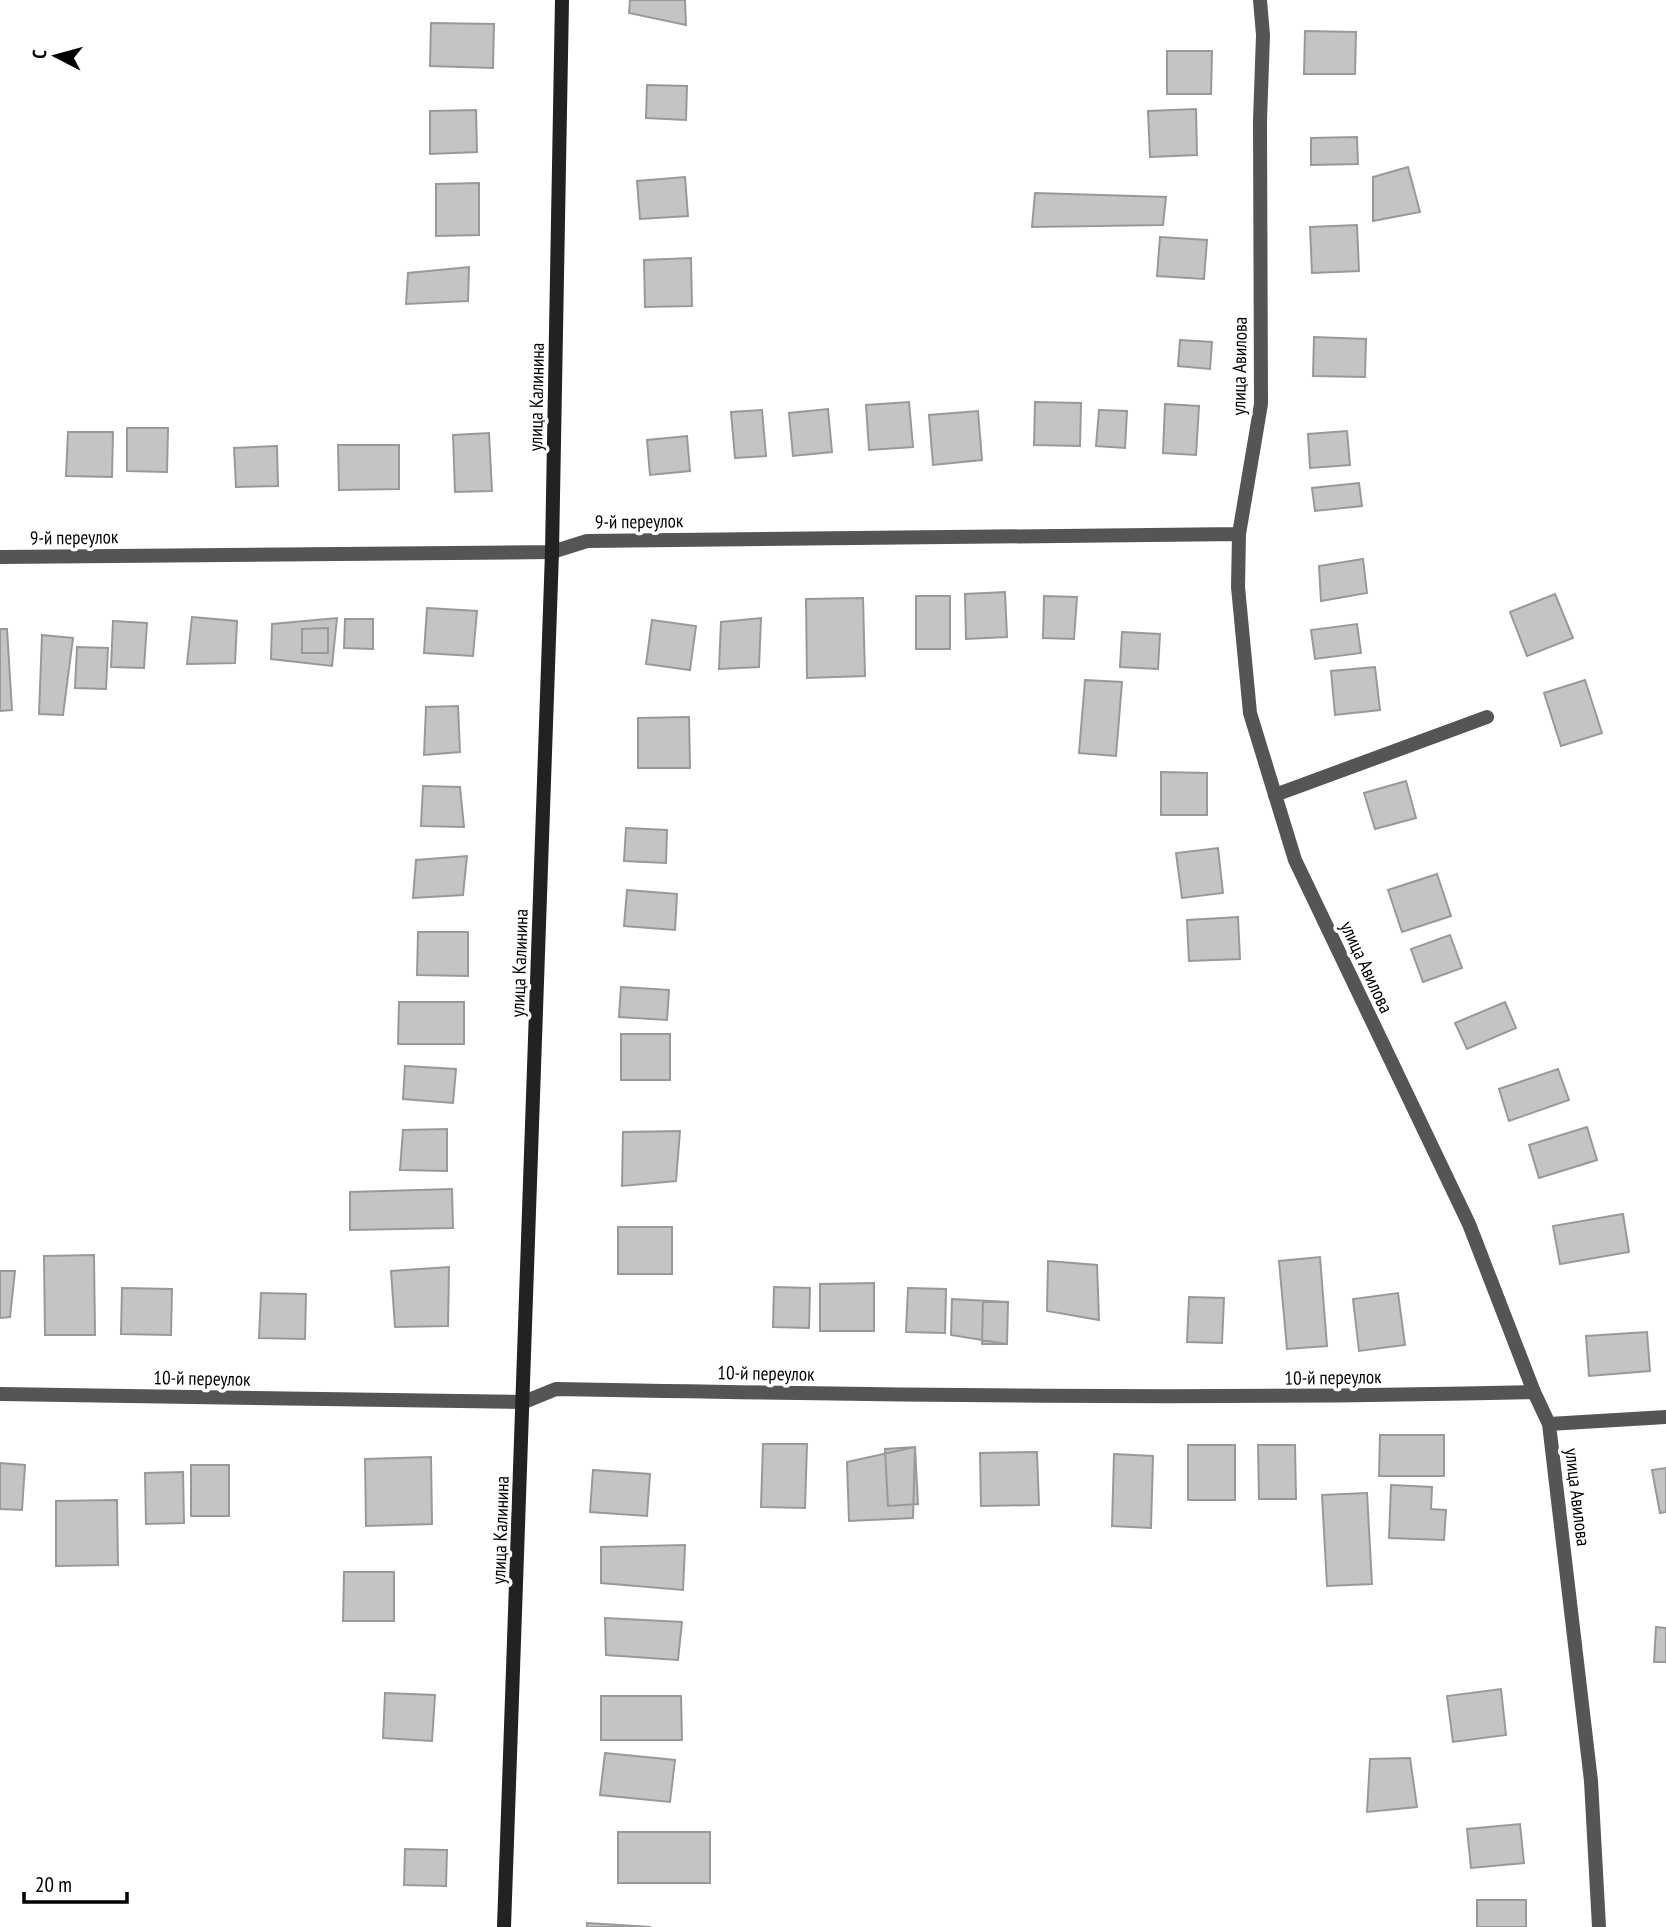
<svg xmlns="http://www.w3.org/2000/svg" width="1666" height="1927" font-family="'PT Sans Narrow',sans-serif">
  <style>
    .building { fill: #c4c4c4; stroke: #999; stroke-width: 2 }
    .lines { fill: none; stroke-linecap: round; stroke-linejoin: round }
    .service { stroke: #555; stroke-width: 14 }
    .minor { stroke: #555; stroke-width: 14 }
    .secondary { stroke: #222; stroke-width: 14 }
    .labels { text-anchor: middle; dominant-baseline: central; stroke-width: 7; stroke-linejoin: round; paint-order: stroke }
    .street-label { font-size: 19px; fill: #000; stroke: #fff }
  </style>
  <rect width="100%" height="100%" fill="#fff"/>
  <path class="building" d="M630 0H685L686 25 629 13Z
    M431 23 494 24 493 68 430 66Z
    M1305 31 1356 32 1355 74H1304Z
    M1167 51H1212L1211 94H1167Z
    M647 85 687 86 686 120 646 118Z
    M1196 109 1197 155 1150 157 1148 111Z
    M476 110 477 152 430 154V111Z
    M1357 137 1358 164 1311 165V138Z
    M1408 167 1420 212 1373 221V177Z
    M685 177 688 216 640 219 637 181Z
    M479 183V235L436 236V184Z
    M1035 193 1166 197 1163 225 1032 227Z
    M1357 225 1359 271 1312 273 1310 227Z
    M1160 237 1207 240 1204 279 1157 276Z
    M691 258 692 306 645 307 644 260Z
    M469 267 468 301 406 304 408 273Z
    M1314 337 1366 339 1365 377 1313 376Z
    M1180 340 1212 342 1210 369 1178 366Z
    M909 402 913 447 869 450 866 405Z
    M1035 402 1081 403 1080 446 1034 445Z
    M1165 404 1199 406 1196 455 1163 453Z
    M828 409 832 452 793 456 789 413Z
    M762 410 766 456 735 458 731 412Z
    M1099 410 1127 411 1125 448 1096 446Z
    M978 411 982 460 933 465 929 415Z
    M127 428H168L167 472 127 471Z
    M1347 431 1350 465 1310 468 1308 434Z
    M68 432H113L112 477 66 476Z
    M489 433 492 491 455 492 453 435Z
    M687 436 690 471 650 475 647 440Z
    M338 445H399V489L339 490Z
    M277 446 278 486 236 487 234 448Z
    M1359 483 1362 506 1315 511 1312 488Z
    M1363 559 1367 593 1321 601 1319 566Z
    M1005 592 1007 637 966 639 965 594Z
    M1555 594 1573 638 1527 656 1510 612Z
    M916 596H950V649H916Z
    M1044 596 1077 597 1074 639 1043 638Z
    M863 598 865 676 807 678 806 599Z
    M427 608 477 611 473 656 424 653Z
    M192 617 237 621 235 663 187 664Z
    M337 618 332 666 271 659 272 624Z
    M761 618 759 667 719 669 721 622Z
    M345 619H373V649L344 648Z
    M652 620 696 626 690 670 646 664Z
    M113 621 147 623 144 668 111 667Z
    M1357 624 1361 653 1315 659 1311 630Z
    M328 628V653H302V629Z
    M0 629H7L12 710 0 711Z
    M1122 632 1160 634 1158 669 1120 667Z
    M42 635 73 638 63 715 39 714Z
    M77 647 108 648 106 689 75 688Z
    M1375 667 1380 710 1335 715 1331 671Z
    M1085 680 1122 682 1116 756 1079 753Z
    M1585 680 1602 733 1561 746 1544 693Z
    M458 706 460 752 424 755 426 707Z
    M689 717 690 768H638V718Z
    M1161 772 1207 773V815H1161Z
    M1406 781 1416 818 1375 829 1364 793Z
    M423 786 460 787 464 827 421 826Z
    M626 828 667 830 666 863 624 861Z
    M1218 848 1223 893 1182 898 1176 853Z
    M467 856 463 895 413 898 416 860Z
    M1437 874 1451 916 1402 932 1388 890Z
    M627 890 677 894 675 930 624 926Z
    M1238 917 1240 959 1189 961 1187 920Z
    M418 932H468V976L417 975Z
    M1450 935 1462 968 1423 982 1411 949Z
    M621 987 669 990 667 1020 619 1017Z
    M399 1002H464V1044H398Z
    M1505 1002 1516 1028 1467 1049 1455 1023Z
    M621 1034H670V1080H621Z
    M405 1066 456 1069 453 1103 403 1099Z
    M1558 1069 1569 1100 1509 1121 1499 1089Z
    M1587 1127 1597 1160 1539 1178 1529 1145Z
    M447 1129V1171L400 1170 403 1130Z
    M680 1131 676 1181 622 1186 623 1132Z
    M452 1189 453 1228 350 1230V1192Z
    M1623 1214 1629 1252 1560 1264 1553 1226Z
    M618 1227H672V1274H618Z
    M94 1255 95 1335H45L44 1256Z
    M1320 1257 1327 1346 1287 1349 1279 1261Z
    M1048 1261 1097 1265 1099 1320 1047 1311Z
    M449 1267 448 1326 395 1327 391 1271Z
    M0 1271H15L10 1317 0 1318Z
    M874 1283V1331H820V1284Z
    M774 1287 810 1288 809 1328 773 1327Z
    M122 1288 172 1289 171 1335 121 1334Z
    M908 1288 946 1289 945 1333 906 1332Z
    M261 1293 306 1294 305 1339 259 1338Z
    M1398 1293 1405 1345 1359 1351 1353 1299Z
    M1189 1297 1224 1298 1222 1343 1187 1342Z
    M952 1299 1008 1302 1007 1344 951 1335Z
    M983 1302H1008L1007 1344H982Z
    M1647 1332 1650 1371 1589 1376 1586 1336Z
    M1380 1435H1444V1476H1379Z
    M763 1444H807L805 1508 761 1507Z
    M1188 1445H1235V1500H1188Z
    M1258 1445H1295L1296 1499H1259Z
    M915 1447 918 1504 888 1506 885 1449Z
    M915 1447 913 1518 849 1521 847 1462Z
    M1037 1452 1039 1505 981 1506 980 1453Z
    M1114 1454 1153 1456 1151 1528 1112 1526Z
    M431 1457 432 1524 366 1526 365 1459Z
    M0 1463 25 1465 22 1510 0 1509Z
    M191 1465H229V1516H191Z
    M1666 1468V1512L1660 1513 1652 1470Z
    M593 1470 650 1474 647 1516 590 1512Z
    M183 1472 184 1523 146 1524 145 1473Z
    M1391 1485 1432 1487 1431 1509 1446 1510 1444 1540 1389 1538Z
    M1367 1493 1372 1584 1327 1586 1322 1495Z
    M117 1500 118 1565 56 1566V1501Z
    M685 1545 683 1590 601 1583V1547Z
    M344 1572H394V1621H343Z
    M605 1618 682 1622 678 1660 606 1655Z
    M1656 1627 1666 1628V1662H1654Z
    M1501 1689 1506 1735 1453 1742 1447 1696Z
    M385 1693 435 1695 432 1741 383 1738Z
    M601 1696H681L682 1740H601Z
    M605 1753 675 1760 670 1802 600 1795Z
    M1410 1758 1417 1807 1367 1812 1370 1759Z
    M1520 1824 1524 1863 1471 1868 1467 1829Z
    M618 1832H710V1883H618Z
    M405 1849 447 1850 446 1886 404 1885Z
    M1477 1900H1526V1927H1477Z
    M587 1923 651 1927H587Z"/>
  <g class="lines">
    <path class="service" d="M1275 795 1487 717"/>
    <path class="minor" d="M1260 0 1263 35 1260 121 1261 404 1239 534 1238 587 1250 713 1295 860 1469 1224 1534 1392 1549 1424 1591 1781 1599 1927
      M0 557 552 552 587 541 1239 534
      M0 1394 524 1402 556 1389C882 1395 1208 1400 1534 1392
      M1549 1424 1666 1417"/>
    <path class="secondary" d="M504 1927 552 552 562 0"/>
  </g>
  <g class="labels">
    <g class="street-label">
      <text transform="translate(1239 366) rotate(-89)">улица Авилова</text>
      <text transform="translate(536 397) rotate(-89)">улица Калинина</text>
      <text transform="translate(639 521) rotate(-1)">9-й переулок</text>
      <text transform="translate(74 537) rotate(-1)">9-й переулок</text>
      <text transform="translate(519 963) rotate(-88)">улица Калинина</text>
      <text transform="translate(1367 967) rotate(65)">улица Авилова</text>
      <text transform="translate(766 1373) rotate(1)">10-й переулок</text>
      <text transform="translate(1333 1377) rotate(-1)">10-й переулок</text>
      <text transform="translate(202 1378) rotate(1)">10-й переулок</text>
      <text transform="translate(1578 1497) rotate(83)">улица Авилова</text>
      <text transform="translate(500 1530) rotate(-88)">улица Калинина</text>
    </g>
  </g>
  <g transform="translate(56 56) rotate(276)" stroke="#ffffff" stroke-width="5" paint-order="stroke">
  <path d="M0-5L12 26L0 18L-12 26Z" fill="#000000"/>
  <text y="-10" font-size="19" font-weight="bold" text-anchor="middle" fill="#000000">С</text>
  </g>
  <path d="M24 1892v10h103v-10" fill="none" stroke="#000000" stroke-width="3.5"/>
  <text x="35" y="1892" font-size="21" fill="#000000" stroke="#ffffff" stroke-width="5" paint-order="stroke">20 m</text>
</svg>
